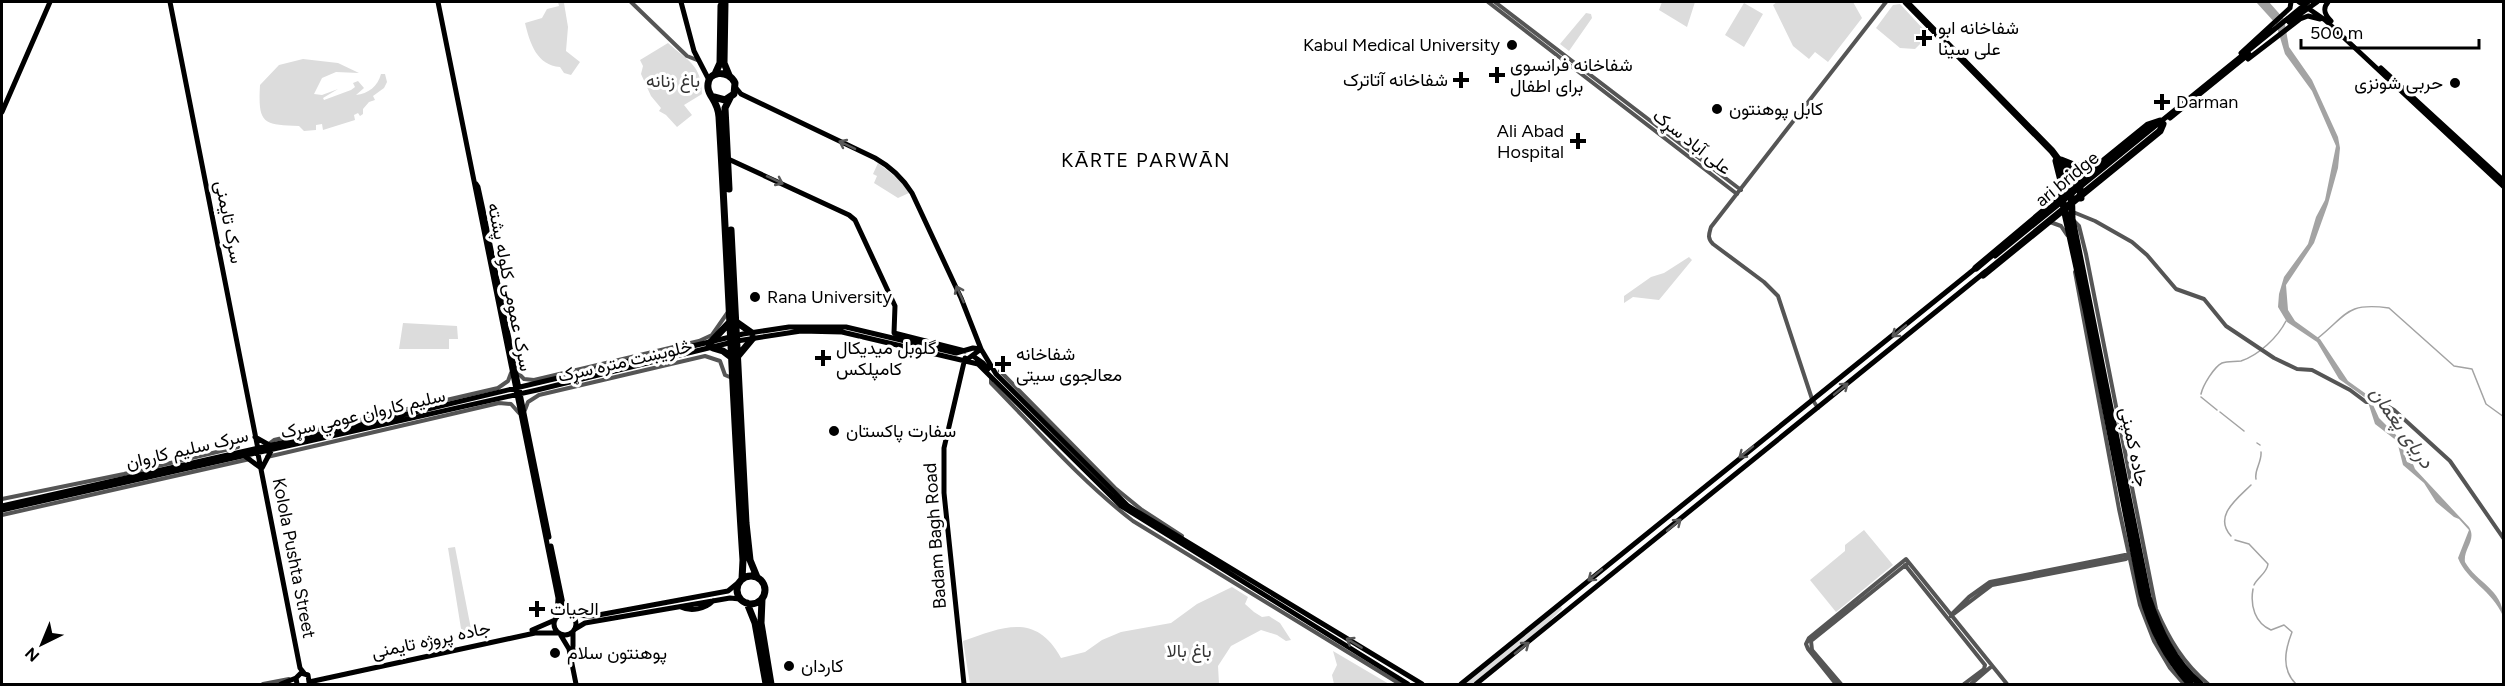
<svg xmlns="http://www.w3.org/2000/svg" width="2505" height="686" font-family="Figtree,Vazirmatn,sans-serif">
  <style>
    .green { fill: #dcdcdc }
    .water { fill: #a3a3a3 }
    .lines { fill: none; stroke-linecap: round; stroke-linejoin: round }
    .stream { stroke: #a3a3a3; stroke-width: 1.5 }
    .minor { stroke: #555; stroke-width: 4 }
    .major { stroke: #000; stroke-width: 5 }
    .highway { stroke: #000; stroke-width: 7 }
    .oneway { stroke: #595959 }
    .poi-dot { fill: #000; stroke: #fff; stroke-width: 2 }
    .labels { text-anchor: middle; dominant-baseline: central; stroke-width: 6; stroke-linejoin: round; paint-order: stroke }
    .poi-label { font-size: 18px; fill: #000; stroke: #fff; text-anchor: start }
    .park-label { font-size: 18px; fill: #333; stroke: #fff }
    .street-label { font-size: 18px; fill: #000; stroke: #fff }
    .neighbourhood-label { font-size: 20px; letter-spacing: 1.5px; fill: #000; stroke: #fff }
    .water-label { font-size: 20px; font-style: italic; fill: #444; stroke: #fff }
  </style>
  <rect width="100%" height="100%" fill="#fff"/>
  <path class="green" d="M558 2 564 3 568 27 566 51 580 62 571 75 564 73 560 67C537 65 530 44 525 23L542 18 547 9 559 6Z
    M1662 2H1695L1687 27 1659 10Z
    M1777 2H1853L1862 18 1828 62 1815 52 1809 59 1793 46 1773 5Z
    M1744 3 1763 14 1744 47 1725 35Z
    M1900 4 1926 32 1918 39 1921 43 1915 49 1900 48 1876 28 1893 5Z
    M1586 13 1591 14 1592 18 1569 51 1560 44Z
    M668 43C689 62 701 64 702 94L684 105 692 115 677 127 666 115 659 111 661 108 651 96 641 74 643 66 640 60Z
    M303 59 338 63 359 73 336 72 322 78 314 94 322 95 338 89 323 98 324 100 351 90 355 87 353 83 358 81 364 88 356 95C368 94 378 86 381 74H385L387 82 384 88 373 96 375 100 369 102 363 109V114L360 116 358 113 354 115 355 120 323 130 322 124 316 125V130L304 131 299 126C262 125 258 123 260 85L279 65Z
    M878 163 901 181 909 193 898 198 874 183 877 176 873 174Z
    M1689 257 1692 260 1659 300 1633 297 1624 303V296L1651 277 1664 273Z
    M403 323 457 326 458 339H449V349H399Z
    M1864 530 1893 565 1836 612 1810 580 1845 551V545Z
    M455 547 472 634 481 633 482 637 463 641 448 548Z
    M1232 587 1248 597 1245 604 1254 612 1262 617 1269 616 1280 623 1291 640 1286 641 1277 635 1261 630 1231 646 1218 666 1219 684H970L963 641C1003 627 1036 612 1061 658L1085 652 1102 640 1121 632 1171 623 1197 604Z
    M1561 606 1562 609 1541 629 1472 684H1463Z
    M1333 651 1389 684H1334L1332 675 1337 665Z"/>
  <path class="water" d="M2256 2H2269L2284 19 2289 47 2312 80 2338 137 2340 148 2338 168 2328 204 2314 243 2286 285 2288 310 2295 321 2320 339 2348 381 2369 396 2379 418 2400 439 2407 462 2413 464 2415 469 2469 527C2477 540 2463 549 2465 562 2476 582 2503 590 2503 616 2492 590 2467 581 2458 558L2469 530 2459 519 2454 517 2436 502 2424 483 2403 465 2397 441 2375 424 2367 399 2339 379 2317 342 2287 322 2278 307 2279 294 2284 277 2308 244 2316 217 2325 200 2336 146 2312 91 2285 54 2276 24Z"/>
  <g class="lines">
    <path class="stream" d="M2318 338C2347 315 2346 302 2389 308L2454 366 2472 369 2486 404 2504 417
      M2201 394C2203 385 2214 367 2222 363 2228 361 2235 362 2241 361 2259 355 2278 337 2286 321
      M2201 397 2217 410
      M2220 412 2244 431
      M2257 443 2260 445
      M2256 479C2254 470 2262 462 2261 452
      M2231 536C2213 516 2237 499 2251 485
      M2235 540 2249 544 2268 564C2267 573 2258 577 2254 585
      M2253 589C2250 606 2255 623 2271 630L2284 625 2292 632C2285 650 2281 669 2296 684"/>
    <path class="minor" d="M631 2 687 56 697 60
      M1488 2 1737 194
      M1495 2 1741 190
      M2073 212 2095 221 2132 242 2147 255 2176 289 2204 299 2226 326 2274 358 2297 369 2312 370 2350 390 2366 402H2380L2394 410 2450 461 2504 539
      M2073 220 2079 226 2086 254 2156 609C2169 639 2183 663 2208 684
      M2050 222 2061 226 2067 235
      M2075 272 2119 509 2140 605 2154 641 2170 668 2184 684
      M1000 371 1115 488 1142 510 1182 536
      M517 372 524 379 534 380 699 341 712 335 728 312
      M991 377V383C1037 430 1081 481 1133 521L1400 684
      M1818 408 1812 399 1778 296 1764 282 1713 244C1707 238 1709 234 1711 227L1886 2
      M525 410 528 402 539 395 705 356 720 361 725 375 732 378
      M270 443 274 440 498 388 508 381 511 373
      M267 457 499 403 511 404 519 413
      M2 499 124 474 238 447
      M2 515 250 459
      M1905 565 1985 665 1984 669 1964 684
      M1951 615 1969 597 1990 582 2125 555 2129 556
      M1951 616 1992 585 2126 559 2131 555
      M263 684 289 679
      M1836 684 1808 649 1806 644 1809 638 1906 559 2007 684
      M1841 684 1812 650 1811 641 1908 563
      M1971 684 1992 666"/>
    <path class="major" d="M170 2 258 449
      M438 2 558 598 557 617
      M681 2 694 51 709 80
      M2299 2 2325 20 2504 187
      M2328 2C2322 9 2325 15 2331 21
      M2289 22 2317 2
      M2241 53 2290 8 2291 2
      M2248 59 2300 19 2308 16 2320 19
      M2381 68 2504 181
      M736 88 741 94 875 158C891 167 902 177 912 193L961 298 981 349 965 361
      M2 112 50 2
      M2170 118 2249 54
      M726 158 849 215 855 220 895 306 894 333 965 351
      M476 184 478 187 483 210 549 537
      M1995 256 2308 2
      M973 356 983 363 988 369
      M255 437 271 446
      M258 454 300 668 304 673
      M246 457 261 468
      M262 468 271 451
      M2 506 369 423 743 334 789 327H846L956 353 973 348 981 349 996 374 1128 506 1422 684
      M2 510 537 390 737 341 801 331 842 332 978 364 1121 506 1408 684
      M551 546 563 604 568 614
      M681 607C691 612 705 609 713 601
      M554 624a11 11 0 1 1 22 0a11 11 0 1 1-22 0Z
      M571 615 593 616 728 591 739 582
      M575 629 585 623 730 598 740 599
      M532 630 555 620
      M560 634 569 649 576 684
      M573 654V632
      M309 682 535 633H559
      M281 684 296 678
      M297 684 296 678 301 673 308 675 309 682
      M964 684 944 493V448L965 358
      M1461 684 1977 267
      M1476 684 1985 272"/>
    <path class="highway" d="M725 2 724 63 729 75
      M1906 2 2052 151C2071 174 2072 191 2072 219L2148 597C2159 630 2173 661 2200 684
      M715 74 720 63 721 6
      M714 97 725 100 734 94 735 83C729 69 706 70 708 88 709 97 718 101 719 117 728 265 733 412 743 560L742 579
      M2061 160 2076 166 2095 168 2148 125 2160 121
      M2056 161 2061 181 2063 204 2086 309 2142 594C2151 629 2166 658 2190 684
      M2065 164 2079 180 2081 198
      M729 189 725 108 730 98
      M731 230 746 523 750 560 757 577
      M1976 268 2095 168
      M1983 275 2160 131 2163 124
      M735 321 752 333
      M709 344 729 323
      M713 348 723 351 731 357
      M738 356 753 338
      M737 590a14 14 0 1 1 28 0a14 14 0 1 1-28 0Z
      M762 599 761 623 771 684
      M747 603 755 623 766 684"/>
  </g>
  <defs><path id="oneway-shaft" d="M-6 0H5M1.5-3L5.5 0L1.5 3" fill="none" stroke-width="1.6" stroke-linecap="round" stroke-linejoin="round" transform="scale(1.5)"/></defs>
  <g class="oneway">
    <use href="#oneway-shaft" transform="translate(847 145) rotate(-154)"/>
    <use href="#oneway-shaft" transform="translate(775 180) rotate(25)"/>
    <use href="#oneway-shaft" transform="translate(960 294) rotate(-114)"/>
    <use href="#oneway-shaft" transform="translate(1899 331) rotate(141)"/>
    <use href="#oneway-shaft" transform="translate(1841 389) rotate(-39)"/>
    <use href="#oneway-shaft" transform="translate(1746 452) rotate(141)"/>
    <use href="#oneway-shaft" transform="translate(1674 525) rotate(-39)"/>
    <use href="#oneway-shaft" transform="translate(1595 575) rotate(141)"/>
    <use href="#oneway-shaft" transform="translate(1354 643) rotate(-149)"/>
    <use href="#oneway-shaft" transform="translate(1522 648) rotate(-38)"/>
  </g>
  <g class="poi-dot">
    <path d="M1921 29h6v6h6v6h-6v6h-6v-6h-6v-6h6z"/>
    <circle cx="1512" cy="45" r="6"/>
    <path d="M1494 66h6v6h6v6h-6v6h-6v-6h-6v-6h6z"/>
    <path d="M1458 71h6v6h6v6h-6v6h-6v-6h-6v-6h6z"/>
    <circle cx="2455" cy="83" r="6"/>
    <path d="M2159 93h6v6h6v6h-6v6h-6v-6h-6v-6h6z"/>
    <circle cx="1717" cy="109" r="6"/>
    <path d="M1575 132h6v6h6v6h-6v6h-6v-6h-6v-6h6z"/>
    <circle cx="755" cy="297" r="6"/>
    <path d="M820 349h6v6h6v6h-6v6h-6v-6h-6v-6h6z"/>
    <path d="M1000 355h6v6h6v6h-6v6h-6v-6h-6v-6h6z"/>
    <circle cx="834" cy="431" r="6"/>
    <path d="M534 600h6v6h6v6h-6v6h-6v-6h-6v-6h6z"/>
    <circle cx="555" cy="653" r="6"/>
    <circle cx="789" cy="666" r="6"/>
  </g>
  <g class="labels">
    <g class="poi-label">
      <text x="1938" y="28">شفاخانه ابو<tspan x="1938" dy="21">علی سینا</tspan></text>
      <text x="1500" y="45" text-anchor="end">Kabul Medical University</text>
      <text x="1510" y="65">شفاخانه فرانسوی<tspan x="1510" dy="21">برای اطفال</tspan></text>
      <text x="1448" y="80" text-anchor="end">شفاخانه آتاترک</text>
      <text x="2443" y="83" text-anchor="end">حربی شونزی</text>
      <text x="2176" y="102">Darman</text>
      <text x="1729" y="109">کابل پوهنتون</text>
      <text x="1564" y="131" text-anchor="end">Ali Abad<tspan x="1564" dy="21">Hospital</tspan></text>
      <text x="767" y="297">Rana University</text>
      <text x="836" y="348">گلوبل میدیکال<tspan x="836" dy="21">کامپلکس</tspan></text>
      <text x="1016" y="354">شفاخانه<tspan x="1016" dy="21">معالجوی سیتی</tspan></text>
      <text x="846" y="431">سفارت پاکستان</text>
      <text x="550" y="609">الحیات</text>
      <text x="567" y="653">پوهنتون سلام</text>
      <text x="801" y="666">کاردان</text>
    </g>
    <g class="park-label">
      <text x="673" y="81">باغ زنانه</text>
      <text x="1189" y="651">باغ بالا</text>
    </g>
    <g class="street-label">
      <text transform="translate(1692 142) rotate(38)">علی آباد سړک</text>
      <text transform="translate(2067 179) rotate(-39)">ari bridge</text>
      <text transform="translate(229 222) rotate(79)">سرک تایمنی</text>
      <text transform="translate(510 287) rotate(79)">سرک عمومی کلوله پشته</text>
      <text transform="translate(625 361) rotate(-13)">څلویښت متره سړک</text>
      <text transform="translate(363 414) rotate(-13)">سلیم کاروان عومي سړک</text>
      <text transform="translate(2134 447) rotate(78)">جاده کمپنی</text>
      <text transform="translate(187 449) rotate(-13)">سرک سلیم کاروان</text>
      <text transform="translate(935 536) rotate(-94)">Badam Bagh Road</text>
      <text transform="translate(294 558) rotate(79)">Kolola Pushta Street</text>
      <text transform="translate(431 640) rotate(-12)">جاده پروژه تایمنی</text>
    </g>
    <g class="neighbourhood-label">
      <text x="1146" y="160">KĀRTE PARWĀN</text>
    </g>
    <g class="water-label">
      <text transform="translate(2402 427) rotate(55)">دریای پغمان</text>
    </g>
  </g>
  <rect width="2505" height="686" fill="none" stroke="#000000" stroke-width="6"/>
  <g transform="translate(42 644) rotate(223)" stroke="#ffffff" stroke-width="4.5" paint-order="stroke">
  <path d="M0-4.5L10 22L0 15L-10 22Z" fill="#000000"/>
  <text y="-9" font-size="16" font-weight="bold" text-anchor="middle" fill="#000000">N</text>
  </g>
  <path d="M2301 39v9h178v-9" fill="none" stroke="#000000" stroke-width="3"/>
  <text x="2310" y="39" font-size="18" fill="#000000" stroke="#ffffff" stroke-width="4.5" paint-order="stroke">500 m</text>
</svg>
